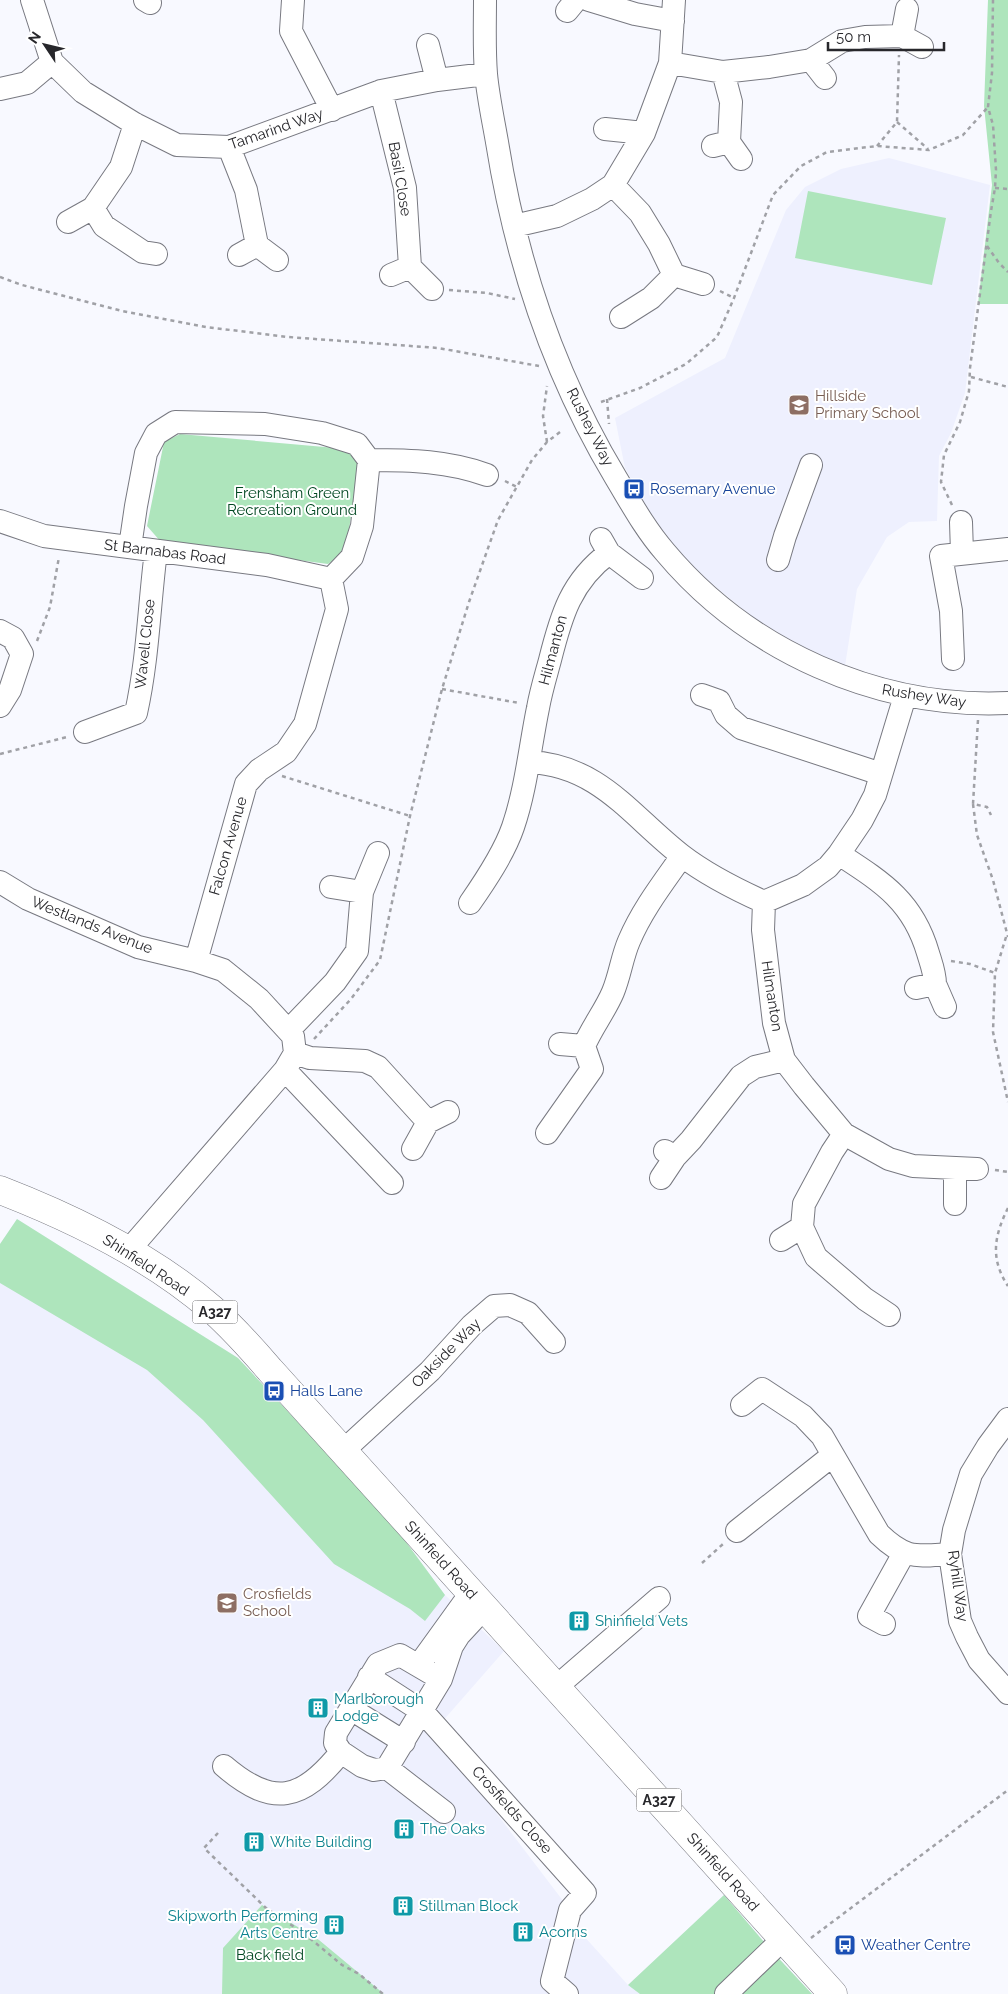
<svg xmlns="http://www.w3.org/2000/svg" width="1008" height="1994" font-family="Raleway,sans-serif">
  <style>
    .built { fill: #eef0fe }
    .green { fill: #aee5bc }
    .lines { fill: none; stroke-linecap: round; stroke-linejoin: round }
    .minor-casing { stroke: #787981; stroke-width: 24 }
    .major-casing { stroke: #787981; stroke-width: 29 }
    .path { stroke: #a0a1a6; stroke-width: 2.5; stroke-dasharray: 4 4; stroke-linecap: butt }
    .minor { stroke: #fff; stroke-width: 22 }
    .major { stroke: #fff; stroke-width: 28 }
    .labels { text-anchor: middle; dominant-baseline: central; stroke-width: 4; stroke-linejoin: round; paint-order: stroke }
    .shield { fill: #fff; stroke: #68686b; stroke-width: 1 }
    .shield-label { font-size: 14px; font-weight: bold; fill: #27272b }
    .street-label { font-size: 15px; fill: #27272b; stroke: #fff }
    .education-label { font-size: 15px; fill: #785e54; stroke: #fff; text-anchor: start }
    .transit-label { font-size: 15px; fill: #164399; stroke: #fff; text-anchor: start }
    .park-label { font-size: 15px; fill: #004721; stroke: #fff }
    .culture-label { font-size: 15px; fill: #0d838f; stroke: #fff; text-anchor: start }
  </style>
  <rect width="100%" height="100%" fill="#f8f9ff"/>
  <path class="built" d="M889 158 990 185 965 393 951 433 939 456 937 521 909 522 887 537 857 589 845 666 774 635 670 549 625 468 615 418 725 358 786 210 805 187 841 169Z
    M17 1219 238 1358 392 1523 445 1595 504 1651 434 1731 570 1910 573 1924 628 1985 724 1895 770 1949 812 1994H0V1244Z"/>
  <path class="green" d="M988 0H1008V304H978L992 185 984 106Z
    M808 191 946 218 932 285 795 258Z
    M180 434 347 449 359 460 346 551 328 564 161 542 147 526 164 442Z
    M17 1219 238 1358 392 1523 445 1595 425 1621 410 1609 334 1564 203 1420 147 1370 0 1283V1244Z
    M724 1895 770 1949 812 1994H640L628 1985Z
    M262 1905 319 1940 384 1994H222L223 1948Z"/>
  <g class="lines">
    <g class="minor-casing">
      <path id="minor" d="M32 0 52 62 83 92 135 124 177 145 229 147 381 91 437 80 486 74
        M145 0 150 3
        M293 0 291 31 332 110
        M485 0C485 24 484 49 486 74 488 96 493 119 497 142 516 261 554 375 616 478 631 503 645 529 665 552 748 651 878 709 1008 703
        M589 0 635 14 673 21
        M567 11 576 0
        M902 36 922 47
        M428 45 437 80
        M811 60 825 78
        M670 63 723 72 769 67 811 60 842 41 865 37 902 36 907 9
        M0 89 27 83 52 62
        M381 91 405 188 410 267 432 289
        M605 129 644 133
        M729 142 741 159
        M713 146 729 142 731 102 723 72
        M229 147 246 190 257 245 239 255
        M613 185 640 213 659 244 674 275 651 298 621 317
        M93 208 104 226 143 252 156 254
        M68 222 93 208 121 167 135 124
        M514 226 557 216 592 199 613 185 644 133 670 63 674 0
        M257 245 277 260
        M391 275 410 267
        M674 275 703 284
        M369 460C410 460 449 461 487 475
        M0 521 44 536 267 565 331 579
        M961 522 962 553
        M601 539 609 553 642 578
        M130 547 136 506 146 453 156 434 175 422 265 424 322 433 357 444 369 460 362 526 352 557 331 579
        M778 560 785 536 811 465
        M0 631 13 638 22 654 10 690 0 706
        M953 659 951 611 941 556 1008 549
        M702 695 719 701 726 715 741 728 881 774
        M85 732 136 713C148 659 149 606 156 551
        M529 762C599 765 631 816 681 855 707 875 735 889 764 902L803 885 828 867 839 854 862 820 875 795 905 696
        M839 854C882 882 913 901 928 953 931 963 935 973 935 984L916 988
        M0 882 28 899 138 947 196 961 223 970 259 999 293 1036 295 1053 285 1070 128 1251
        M331 887 362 892
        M764 902 763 930 774 1023 784 1060 804 1086 844 1134 889 1159 913 1166 977 1169
        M470 903C486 880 504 853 513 827 526 789 530 747 538 708 541 691 546 675 550 660 561 616 571 581 609 553
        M196 961 246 784 259 770 286 752 305 724 337 609 331 579
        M935 984 945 1007
        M289 1030 335 982 357 951 362 892 378 853
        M560 1044 584 1046
        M295 1053 310 1058 365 1061 378 1067 428 1122 448 1112
        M285 1070 392 1183
        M547 1133 592 1069 584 1046C592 1027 605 1011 613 992 620 975 622 957 629 941 642 910 663 883 682 856
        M844 1134 832 1152 804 1204 802 1227 816 1257 865 1299 889 1315
        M413 1149 428 1122
        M665 1151 675 1157 691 1140 741 1076 755 1067 784 1060
        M955 1169V1204
        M661 1178 675 1157
        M781 1240 802 1227
        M742 1405 762 1389 803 1416 822 1436 879 1534C906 1560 916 1556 950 1554
        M1008 1419 988 1446 971 1474 954 1530 950 1554 960 1621 967 1637 979 1660 1008 1693
        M343 1451 430 1371 472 1325 494 1306 510 1305 528 1313 554 1342
        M737 1531 833 1455
        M884 1624 869 1616 904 1553
        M419 1665 463 1604 473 1595
        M369 1677 423 1712 585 1893 570 1910 552 1981 567 1994
        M441 1679 400 1655 378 1664 336 1733 335 1743 341 1752 362 1766 374 1770 387 1768 444 1812
        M555 1688 659 1598
        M351 1709 404 1742
        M224 1766C273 1808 302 1801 341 1752
        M387 1768 441 1679 452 1646 459 1635 484 1608
        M726 1994 783 1939"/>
    </g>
    <g class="major-casing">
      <path id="major" d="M0 1190C75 1219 151 1256 212 1309 233 1328 252 1349 270 1370L833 1994"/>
    </g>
    <path class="path" d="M897 122 928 149
      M877 146 897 122 899 55
      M995 188 1008 189
      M987 246 999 263 1008 272
      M0 277 22 285 122 311 206 327 288 337 438 348 539 366
      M449 290 487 293 515 299
      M720 291 734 298
      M971 377 1008 387
      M607 399 609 424
      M601 402 640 388 686 364 717 337 734 298 773 195 801 166 827 152 877 146 929 150 963 135 988 107
      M547 442 543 416 547 386
      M505 481 517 487
      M952 505 941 482 944 455 960 422 969 391 970 368 991 211 995 188 996 170 993 125 988 107 992 73 993 0
      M37 641 50 607 59 557
      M442 689 519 703
      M978 720 973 804 987 807 991 815
      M0 754 67 737
      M282 776 410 816
      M973 804 977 835 993 880 1008 937
      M1006 937 995 973 993 1032 1008 1102
      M951 961 970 964 995 973
      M314 1039 351 999 380 960 410 816 442 689 469 602 498 520 532 460 547 442 560 432
      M995 1170 1008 1172
      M1008 1208C994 1236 990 1259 1008 1286
      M702 1563 723 1544
      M218 1833 204 1848 266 1908 306 1935 342 1965 359 1974 383 1994
      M811 1938 1008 1790"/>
    <use href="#minor" class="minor"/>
    <use href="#major" class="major"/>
  </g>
  <defs>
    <g id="school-square" transform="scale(1.125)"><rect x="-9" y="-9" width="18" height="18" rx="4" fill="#8d6e63" stroke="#fff"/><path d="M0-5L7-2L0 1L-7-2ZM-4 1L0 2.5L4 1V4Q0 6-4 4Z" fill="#fff"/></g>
    <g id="bus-square" transform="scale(1.125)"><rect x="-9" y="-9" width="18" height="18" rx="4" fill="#1a4fb4" stroke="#fff"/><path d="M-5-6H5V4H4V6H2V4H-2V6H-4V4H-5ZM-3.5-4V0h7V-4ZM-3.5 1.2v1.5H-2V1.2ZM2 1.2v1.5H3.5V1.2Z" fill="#fff"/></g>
    <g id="building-square" transform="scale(1.125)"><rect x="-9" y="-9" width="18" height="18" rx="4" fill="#0f9aa8" stroke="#fff"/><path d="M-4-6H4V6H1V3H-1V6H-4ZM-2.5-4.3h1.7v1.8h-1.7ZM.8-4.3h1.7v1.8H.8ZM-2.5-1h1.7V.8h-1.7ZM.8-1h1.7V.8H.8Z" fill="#fff"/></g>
  </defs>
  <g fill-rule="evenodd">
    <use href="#school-square" x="799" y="405"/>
    <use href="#bus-square" x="634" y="489"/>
    <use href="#bus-square" x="274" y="1391"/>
    <use href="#school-square" x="227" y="1603"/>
    <use href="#building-square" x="579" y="1621"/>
    <use href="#building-square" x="318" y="1708"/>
    <use href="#building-square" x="404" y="1829"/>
    <use href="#building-square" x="254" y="1842"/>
    <use href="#building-square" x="403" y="1906"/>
    <use href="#building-square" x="334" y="1925"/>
    <use href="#building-square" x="523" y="1932"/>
    <use href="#bus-square" x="845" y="1945"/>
  </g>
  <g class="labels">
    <g class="shield">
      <rect x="192.5" y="1300.5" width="45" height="23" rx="4"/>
      <rect x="636.5" y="1788.5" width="45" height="23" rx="4"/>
    </g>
    <g class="shield-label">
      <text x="215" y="1312">A327</text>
      <text x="659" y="1800">A327</text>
    </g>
    <g class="street-label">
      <text transform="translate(276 129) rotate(-19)">Tamarind Way</text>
      <text transform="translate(400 179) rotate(80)">Basil Close</text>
      <text transform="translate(590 427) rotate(63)">Rushey Way</text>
      <text transform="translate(165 552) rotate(7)">St Barnabas Road</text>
      <text transform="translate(145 644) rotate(-84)">Wavell Close</text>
      <text transform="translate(553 650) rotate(-75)">Hilmanton</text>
      <text transform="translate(924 696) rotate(9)">Rushey Way</text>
      <text transform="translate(228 846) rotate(-74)">Falcon Avenue</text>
      <text transform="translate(92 925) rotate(22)">Westlands Avenue</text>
      <text transform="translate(772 996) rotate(81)">Hilmanton</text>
      <text transform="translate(146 1265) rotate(33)">Shinfield Road</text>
      <text transform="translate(446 1353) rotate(-45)">Oakside Way</text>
      <text transform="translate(441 1560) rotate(48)">Shinfield Road</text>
      <text transform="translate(958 1586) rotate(82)">Ryhill Way</text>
      <text transform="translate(512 1810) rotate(48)">Crosfields Close</text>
      <text transform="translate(723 1872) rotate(48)">Shinfield Road</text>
    </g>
    <g class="education-label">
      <text x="815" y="396">Hillside<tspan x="815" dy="17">Primary School</tspan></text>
      <text x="243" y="1594">Crosfields<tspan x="243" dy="17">School</tspan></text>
    </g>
    <g class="transit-label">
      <text x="650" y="489">Rosemary Avenue</text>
      <text x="290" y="1391">Halls Lane</text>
      <text x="861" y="1945">Weather Centre</text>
    </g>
    <g class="park-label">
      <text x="292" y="493">Frensham Green<tspan x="292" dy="17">Recreation Ground</tspan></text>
      <text x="270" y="1955">Back field</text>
    </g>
    <g class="culture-label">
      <text x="595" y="1621">Shinfield Vets</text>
      <text x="334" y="1699">Marlborough<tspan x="334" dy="17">Lodge</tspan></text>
      <text x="420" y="1829">The Oaks</text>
      <text x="270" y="1842">White Building</text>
      <text x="419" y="1906">Stillman Block</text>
      <text x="318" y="1916" text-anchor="end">Skipworth Performing<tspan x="318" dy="17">Arts Centre</tspan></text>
      <text x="539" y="1932">Acorns</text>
    </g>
  </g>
  <g transform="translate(45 45) rotate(305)" stroke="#ffffff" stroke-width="4" paint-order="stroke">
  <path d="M0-4L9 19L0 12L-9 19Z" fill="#27272b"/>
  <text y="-8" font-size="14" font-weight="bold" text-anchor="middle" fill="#27272b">N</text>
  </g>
  <path d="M828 42v8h116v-8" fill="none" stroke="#27272b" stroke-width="2.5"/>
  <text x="836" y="42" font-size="15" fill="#27272b" stroke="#ffffff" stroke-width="4" paint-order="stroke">50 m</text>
</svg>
